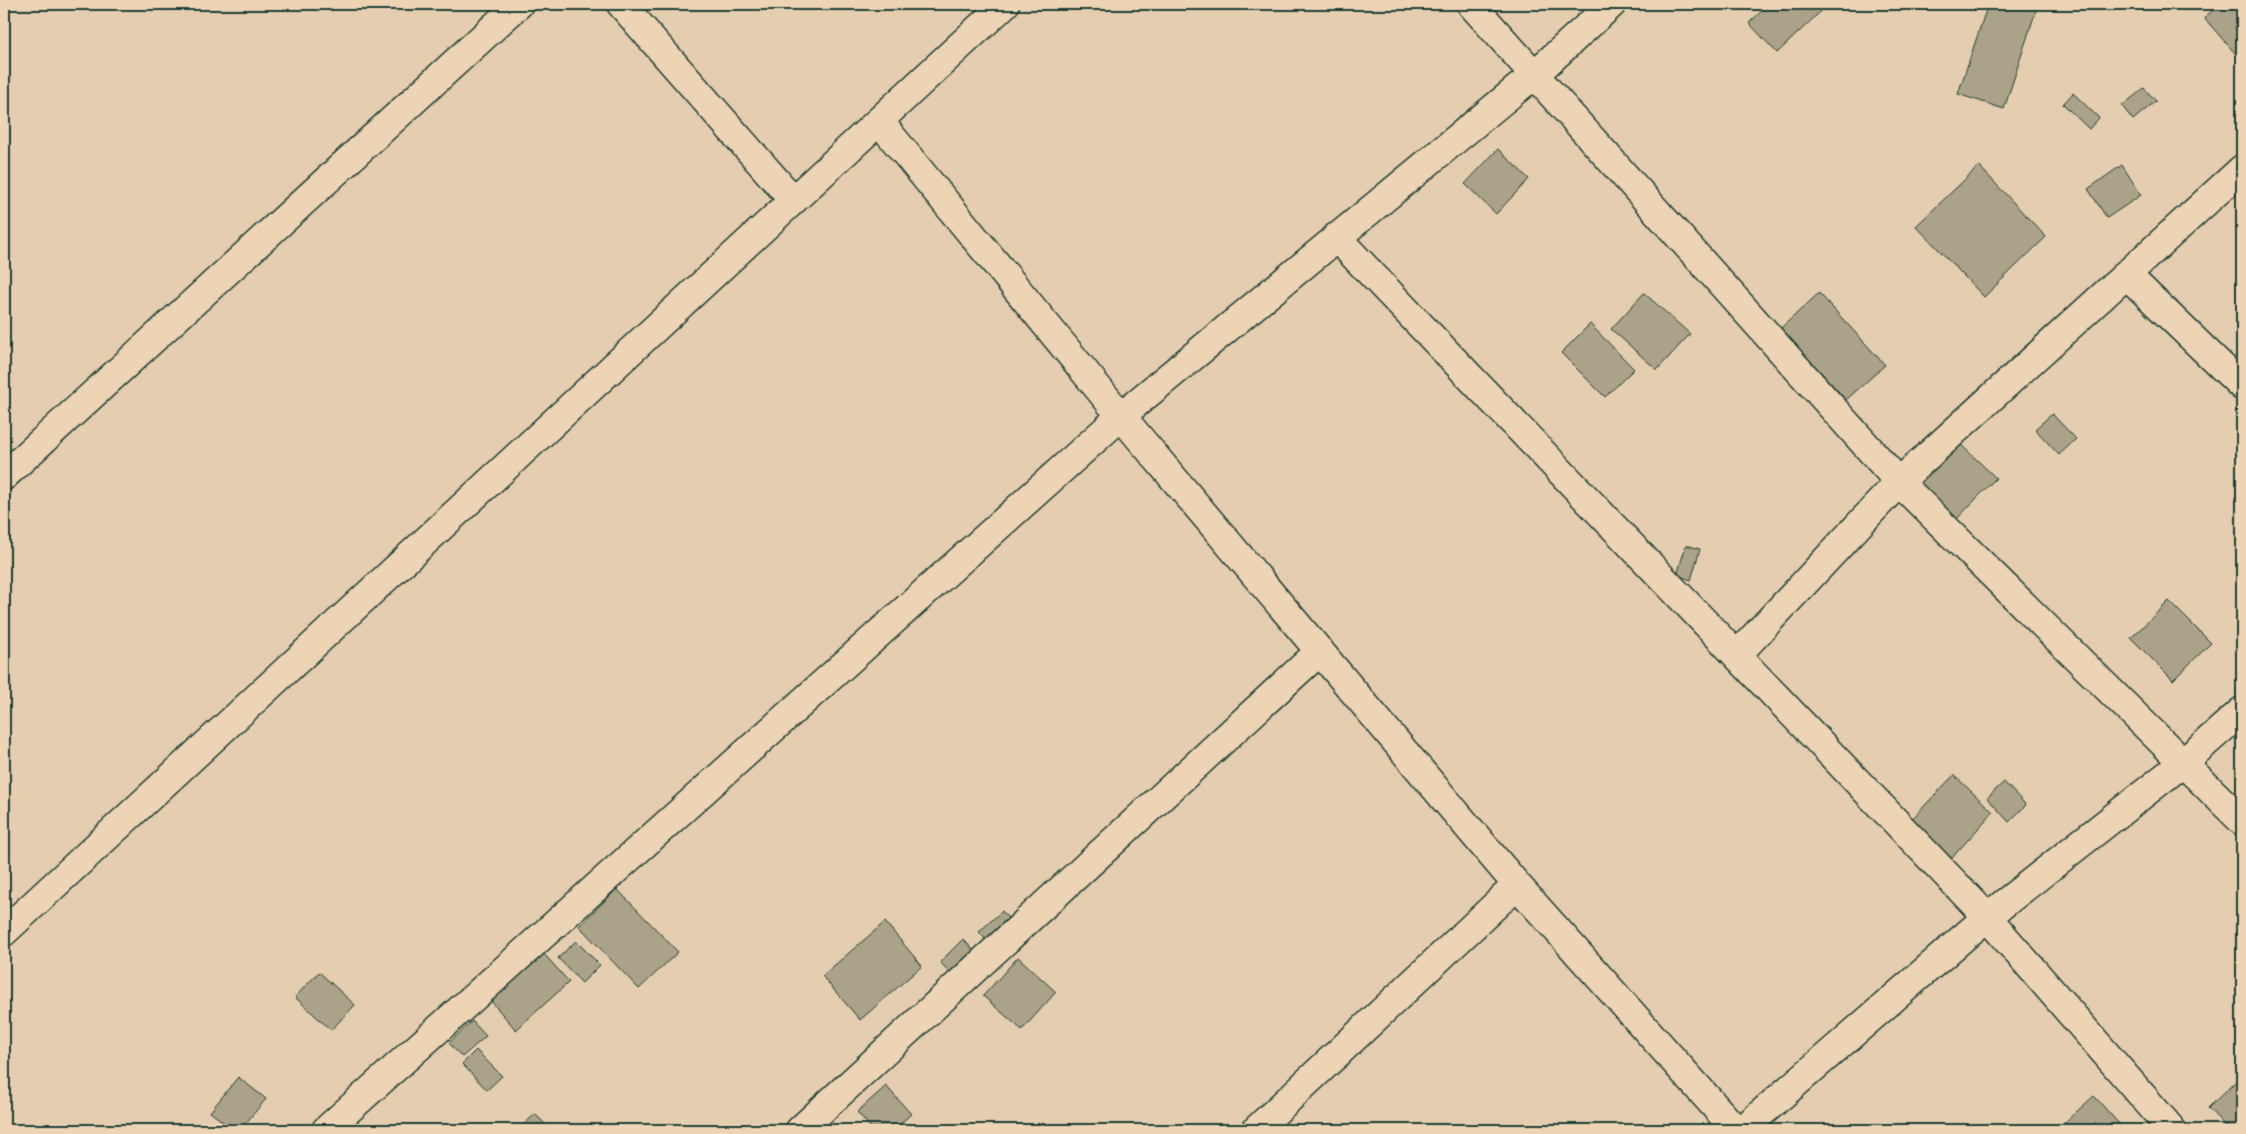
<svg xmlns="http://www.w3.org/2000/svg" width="2246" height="1134" font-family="Itim,sans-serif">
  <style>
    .building { fill: #aaa38a; stroke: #1f3d34 }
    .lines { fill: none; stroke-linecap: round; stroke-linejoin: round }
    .minor-casing { stroke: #1f3d34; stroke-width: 31 }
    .minor { stroke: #ecd4b4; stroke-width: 28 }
  </style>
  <rect width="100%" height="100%" fill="#e4ceaf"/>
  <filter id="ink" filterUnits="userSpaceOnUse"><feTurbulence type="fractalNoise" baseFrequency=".02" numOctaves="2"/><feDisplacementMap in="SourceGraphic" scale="10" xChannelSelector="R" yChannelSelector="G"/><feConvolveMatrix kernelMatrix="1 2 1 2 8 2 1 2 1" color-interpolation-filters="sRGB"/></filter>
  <g filter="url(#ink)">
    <path class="building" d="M1769 4H1812L1820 12 1777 53 1749 23Z
      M1988 4H2038L2004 109 1958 94Z
      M2220 4H2242V61L2204 18Z
      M2144 88 2156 101 2133 120 2122 106Z
      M2073 93 2099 118 2089 129 2063 104Z
      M1498 149 1529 179 1496 214 1465 184Z
      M2122 165 2141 195 2107 218 2088 189Z
      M1979 166 2046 237 1984 297 1916 226Z
      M1644 293 1690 334 1657 370 1611 329Z
      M1819 293 1885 365 1846 400 1781 328Z
      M1590 324 1634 369 1605 397 1561 353Z
      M2052 414 2076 439 2059 455 2035 429Z
      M1958 442 1996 478 1955 521 1917 485Z
      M1686 545 1700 549 1691 580 1677 575Z
      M2169 601 2211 643 2173 680 2131 638Z
      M1954 775 1993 812 1949 861 1908 823Z
      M2004 782 2026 805 2009 822 1987 798Z
      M617 889 678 952 639 989 579 926Z
      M1002 911 1014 925 991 946 979 932Z
      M885 922 922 966 860 1020 822 976Z
      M963 939 981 958 958 981 940 962Z
      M576 941 600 965 582 983 558 958Z
      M544 954 569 982 516 1030 491 1001Z
      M1018 957 1056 992 1022 1030 983 996Z
      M319 972 355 1005 331 1030 295 997Z
      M472 1021 486 1036 462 1057 449 1043Z
      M476 1050 502 1076 487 1090 462 1064Z
      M238 1077 266 1099 240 1130H234L210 1112Z
      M2236 1081 2242 1087V1130H2229L2208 1108Z
      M886 1086 911 1114 893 1130H873L857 1112Z
      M2094 1096 2121 1126 2116 1130H2056Z
      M535 1114 551 1130H518Z"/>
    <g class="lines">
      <g class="minor-casing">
        <path id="minor" d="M621 4 793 200
          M1471 4 1899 482 2242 821
          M879 121 1121 416 1517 885 1736 1130
          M1336 237 1987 917 2172 1130
          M2126 274 2242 386
          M4 476 519 4
          M1737 655 1899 482 2242 169
          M4 932 1005 4
          M326 1130 1121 416 1535 74 1612 4
          M800 1130 1320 651
          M1256 1130 1517 885
          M1742 1130 1987 917 2184 762 2242 711"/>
      </g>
      <use href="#minor" class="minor"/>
    </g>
  </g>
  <rect width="2246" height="1134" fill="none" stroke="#ecd4b4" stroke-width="20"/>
  <rect x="10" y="10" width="2226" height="1114" fill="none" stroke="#1f3d34" stroke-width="2" filter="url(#ink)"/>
</svg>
